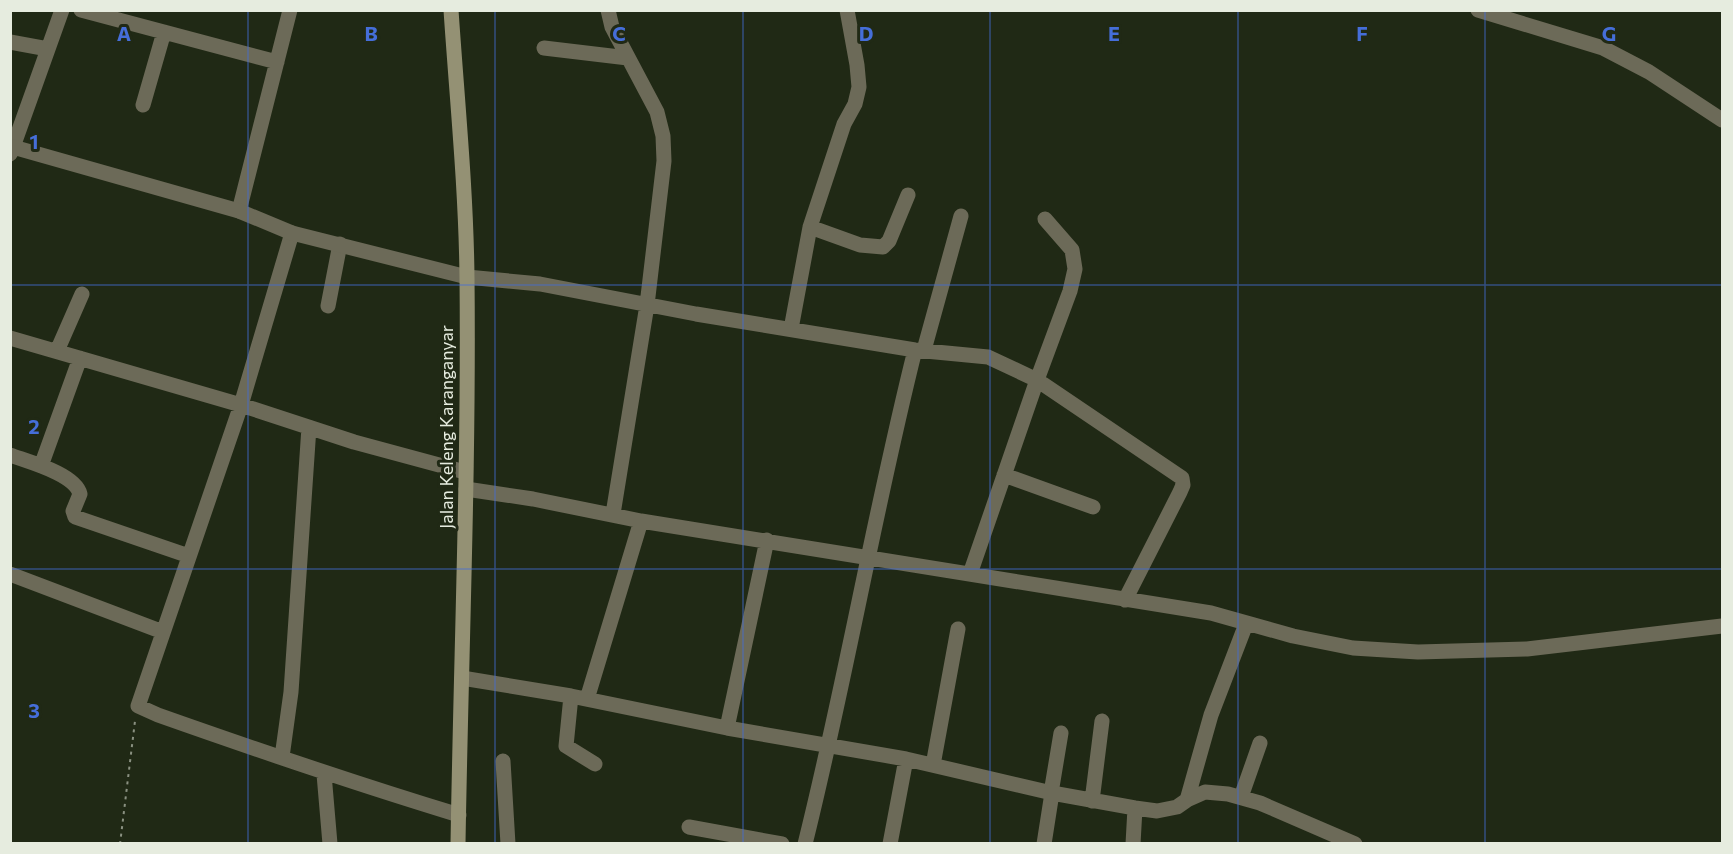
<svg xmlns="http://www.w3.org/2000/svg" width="1733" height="854" font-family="Commissioner,sans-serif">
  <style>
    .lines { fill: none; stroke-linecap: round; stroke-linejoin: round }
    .path { stroke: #8a9181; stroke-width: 2; stroke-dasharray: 3 4.5; stroke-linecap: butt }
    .minor { stroke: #6c6a58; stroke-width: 15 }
    .tertiary { stroke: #6c6a58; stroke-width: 15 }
    .secondary { stroke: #949174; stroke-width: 15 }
    .grid { fill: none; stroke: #456ed9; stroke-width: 1.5; stroke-opacity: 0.55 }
    .labels { text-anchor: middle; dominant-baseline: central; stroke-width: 6; stroke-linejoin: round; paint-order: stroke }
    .street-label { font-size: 18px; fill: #e6ecdf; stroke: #202915 }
    .grid-label { font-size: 20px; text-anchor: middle; font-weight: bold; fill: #456ed9; stroke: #202915; stroke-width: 6; stroke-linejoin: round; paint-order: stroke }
  </style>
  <rect width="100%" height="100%" fill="#202915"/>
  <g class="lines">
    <path class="path" d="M120 844 135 721"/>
    <path class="minor" d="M81 10 277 62
      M608 10 612 27 657 112 663 136 664 161 647 305 613 514
      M1478 10 1603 48 1649 72 1722 120
      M10 42 48 49
      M544 48 628 58
      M143 105 164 32
      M10 147H13L62 10
      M239 211 290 10
      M810 227 860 245 883 247 889 241 908 195
      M292 233 241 405 138 706 158 715C257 750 357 784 459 815
      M467 277 540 284 696 314 915 350 988 357 1037 380 1182 478 1183 485 1180 492 1125 600
      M328 306 340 244
      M791 329 810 227 844 124 855 104 859 87 857 65 847 10
      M10 338 241 405 354 442 465 472
      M924 350 961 216
      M57 351 82 294
      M10 455C29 462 75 474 80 494L73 511 75 517 189 556
      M41 466 80 358
      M1004 475 1093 507
      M466 489 533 499 641 521 1211 613 1293 636 1353 648 1418 652 1527 649 1722 626
      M10 574 163 632
      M970 574 1037 380 1070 291 1075 269 1072 250 1045 219
      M462 678 571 696 727 728 906 759 1052 793 1135 808 1157 811 1177 807 1187 800 1205 792 1228 794 1260 803 1355 844
      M571 696 566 746 595 764
      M587 699 641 521
      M727 728 767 540
      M282 757 291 692 309 427
      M503 761 508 844
      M933 765 958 629
      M324 774 330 844
      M1051 793 1061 733
      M1241 797 1260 743
      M1187 800 1211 715 1246 624
      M1092 801 1102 721
      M689 827 782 844
      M805 844C846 680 874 513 915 350
      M890 844 906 759
      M1044 844 1052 793
      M1133 844 1135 808"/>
    <path class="tertiary" d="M10 154 13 147 239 211 292 233 467 277"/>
    <path class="secondary" d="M451 10C457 99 466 188 467 277 469 466 461 655 458 844"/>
  </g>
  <path class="grid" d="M248 10V844M495 10V844M743 10V844M990 10V844M1238 10V844M1485 10V844M10 285H1722M10 569H1722"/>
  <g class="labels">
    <g class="street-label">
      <text transform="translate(446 427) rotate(-90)">Jalan Keleng Karanganyar</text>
    </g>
  </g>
  <g class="grid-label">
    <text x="124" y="41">A</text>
    <text x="371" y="41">B</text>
    <text x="619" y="41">C</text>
    <text x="866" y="41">D</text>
    <text x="1114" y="41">E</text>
    <text x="1362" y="41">F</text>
    <text x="1609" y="41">G</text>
    <text x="34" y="149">1</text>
    <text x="34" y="434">2</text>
    <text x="34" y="718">3</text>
  </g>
  <rect width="1733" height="854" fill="none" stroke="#e6ecdf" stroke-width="24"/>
</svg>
